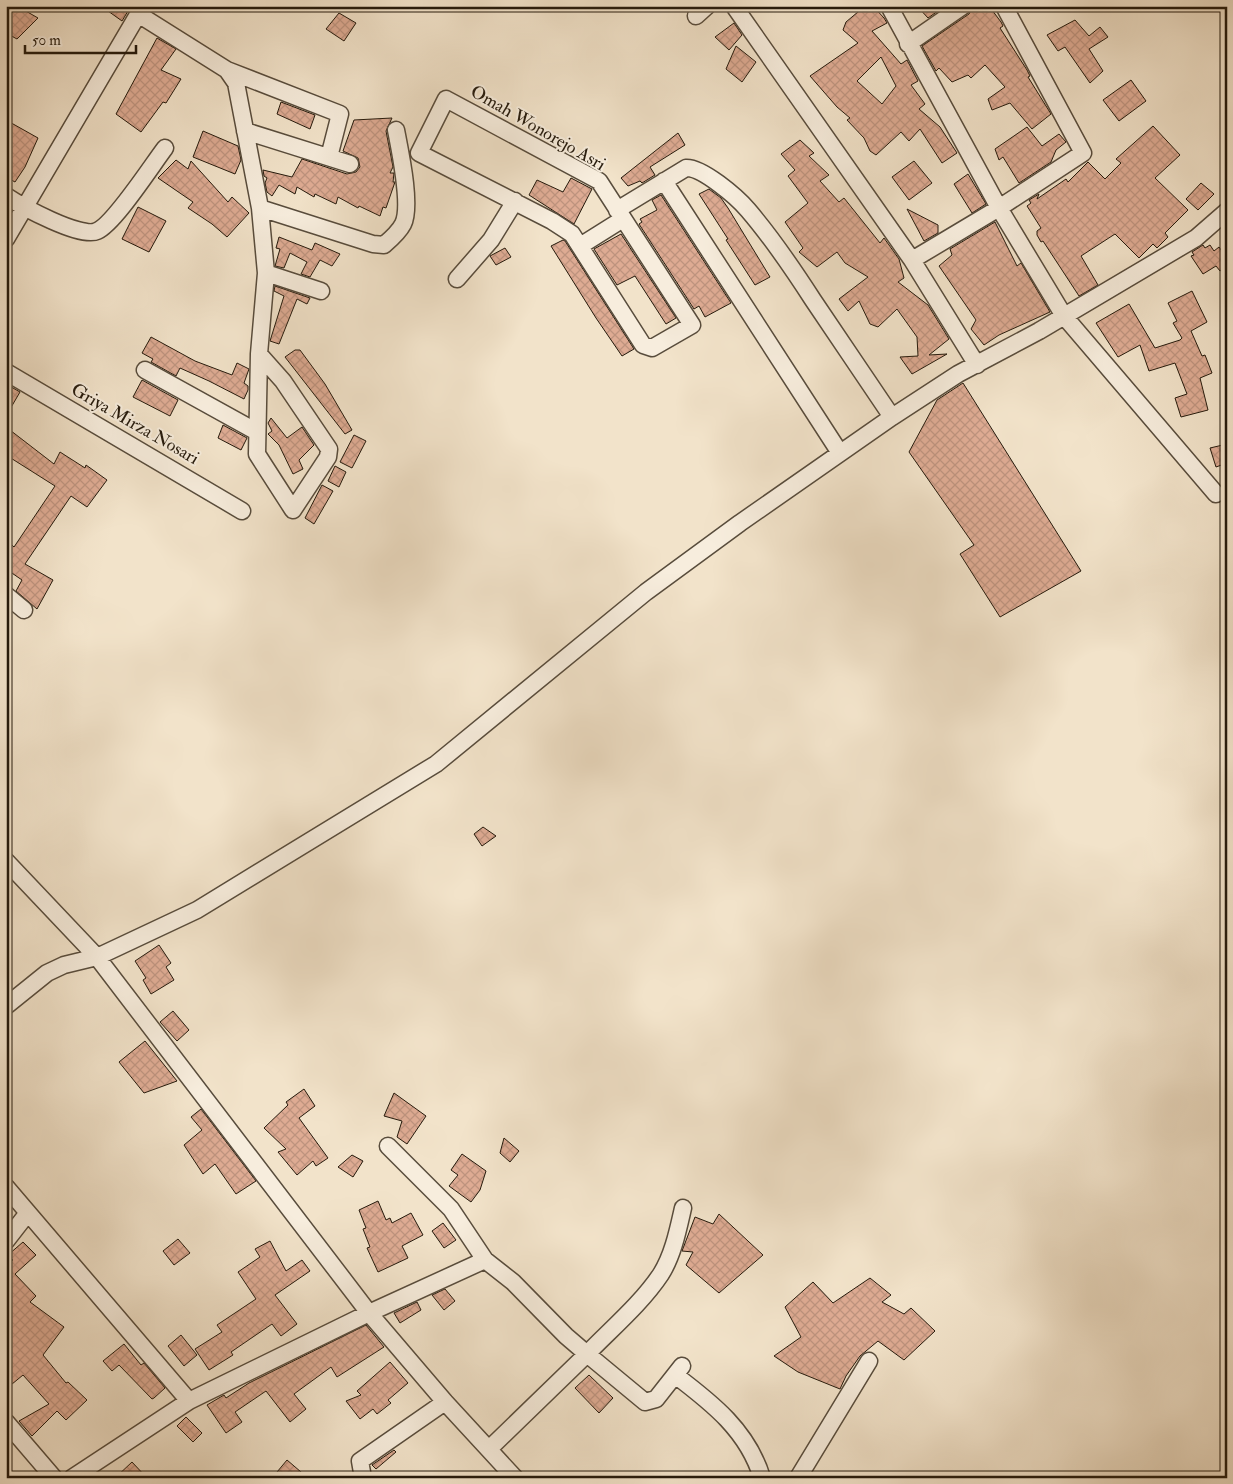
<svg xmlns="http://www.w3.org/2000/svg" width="1233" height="1484" font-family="'IM FELL Double Pica',serif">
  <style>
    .building { fill: url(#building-cross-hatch); stroke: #251a0c; fill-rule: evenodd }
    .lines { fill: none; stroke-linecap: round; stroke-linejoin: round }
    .minor-casing { stroke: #584c3c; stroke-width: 19 }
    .minor { stroke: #f7eddd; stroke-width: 16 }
    .labels { text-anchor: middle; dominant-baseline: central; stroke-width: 4; stroke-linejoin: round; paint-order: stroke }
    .street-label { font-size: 18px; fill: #251a0c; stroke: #f7eddd }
  </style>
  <defs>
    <pattern id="building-cross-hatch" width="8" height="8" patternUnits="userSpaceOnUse" patternTransform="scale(1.25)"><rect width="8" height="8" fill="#deab93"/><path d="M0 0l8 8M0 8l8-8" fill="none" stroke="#be937e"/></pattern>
  </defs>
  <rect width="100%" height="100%" fill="#f2e3ca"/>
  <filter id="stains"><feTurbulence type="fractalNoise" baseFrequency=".004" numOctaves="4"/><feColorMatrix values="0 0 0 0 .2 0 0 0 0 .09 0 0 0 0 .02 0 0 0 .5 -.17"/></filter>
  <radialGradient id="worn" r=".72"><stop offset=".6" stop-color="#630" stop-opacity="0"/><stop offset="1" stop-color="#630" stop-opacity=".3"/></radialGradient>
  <path class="building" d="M6 6H17L38 18 17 39 6 33Z
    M101 6H131L122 21Z
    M865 6H873L884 18 887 23 872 31 901 64 907 60 918 81 911 85 925 104 919 109 940 127 957 153 942 163 920 129 909 141 901 132 876 155 870 151 864 138 847 120 850 118 837 107 810 76 858 43 843 30 846 22ZM881 57 896 86 882 104 857 81Z
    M917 6H945L928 18Z
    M973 6H989L1001 22 1003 26 1000 28 1027 70 1030 76 1028 77 1051 114 1032 129 1010 103 992 110 988 99 1005 87 985 65 971 78 968 75 952 82 939 68 936 71 922 46 969 14Z
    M339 13 356 23 344 41 326 29Z
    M1075 20 1089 36 1100 27 1108 37 1089 49 1103 71 1090 83 1065 47 1058 51 1047 35Z
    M734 23 742 35 729 50 715 37Z
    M157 38 176 49 161 70 181 79 166 103 163 102 141 132 116 114Z
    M736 46 756 62 742 82 726 69Z
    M1131 80 1146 101 1119 121 1103 100Z
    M281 102 315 115 310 129 277 114Z
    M392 118 386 131 393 167 390 173H394L393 182H395L386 208 383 207 380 216 359 206 358 208 338 197 336 204 315 194 314 197 297 187 295 194 279 185 272 196 267 192 265 183 267 178 264 176 263 170 292 177 302 159 347 174 356 172 360 167 358 158 343 151 354 120Z
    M6 120 38 138 25 167 15 182 6 177Z
    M1153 126 1180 155 1155 178 1188 210 1165 233 1168 237 1157 248 1153 244 1139 258 1115 234 1081 256 1098 285 1079 296 1043 241 1041 242 1037 235V231L1041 228 1027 206 1031 203 1029 200 1039 194 1037 199 1066 179 1068 182 1088 162 1105 179 1121 163 1116 159Z
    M1027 127 1042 146 1059 134 1066 142 1056 150 1051 162 1019 183 1003 157 999 160 995 149Z
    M203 131 238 146 241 160 235 174 193 157Z
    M678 133 685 145 650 167 655 175 642 183 640 181 628 186 621 178Z
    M800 140 814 153 809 156 829 175 820 181 839 202 844 198 880 243 884 238 899 259 904 278 898 282 928 305 949 339 929 355 947 354 912 374 900 357 918 356 917 337 897 309 878 327 870 324 859 301 848 311 839 299 868 277 845 263 837 252 817 267 799 252 803 248 785 222 808 203 788 176 795 170 781 154Z
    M176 160 188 169 191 161 228 202 232 197 249 213 227 237 212 224 188 208 193 202 158 178Z
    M914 161 932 183 909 200 892 177Z
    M968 174 986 204 972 213 954 184Z
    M571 178 592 189 574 224 529 195 537 180 563 192Z
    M1201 183 1214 194 1198 210 1186 199Z
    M709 189 721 198 728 208 770 277 755 285 726 240 728 239 699 194Z
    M661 195 731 303 705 317 699 306 694 309 639 224 642 222 640 219 657 210 652 200Z
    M138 207 166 221 149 252 122 239Z
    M907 209 938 225V233L924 241Z
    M995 222 1017 266 1021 263 1050 312 999 335 984 345 971 329 976 320 939 266 952 255 950 249Z
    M621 234 676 318 666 324 635 276 617 285 594 249Z
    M279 237 312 250 315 243 340 254 332 266 320 260 310 277 301 274 307 262 290 253 284 268 275 266 280 249 276 248Z
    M563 240 565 241 634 349 622 356 596 318 551 246Z
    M1203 245 1205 248 1210 245 1214 251 1219 247 1227 258V266L1220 271 1216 266 1203 274 1191 256 1194 255 1192 252Z
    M505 248 511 257 496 265 490 256Z
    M275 286 310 298 307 304 297 299 279 344 270 341 284 296 274 291Z
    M1192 291 1207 322 1191 331 1202 356 1205 355 1212 373 1200 378 1208 410 1181 417 1175 398 1187 394 1175 363 1149 371 1140 345 1118 357 1096 323 1129 304 1155 348 1180 340 1182 338 1173 323 1177 321 1168 303Z
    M151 337 195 361 232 375 237 363 249 369 244 383 248 386V390L244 399 209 381 180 368 176 376 151 362 153 359 142 353Z
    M295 350H300L325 384 352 430 345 434 285 357Z
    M142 380 178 400 170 416 133 397Z
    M963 383 1081 571 1000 617 960 554 974 545 909 452 937 400Z
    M6 384 20 392 6 416Z
    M271 418 287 438 302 427 314 445 299 460 303 469 293 474 279 445 268 434 272 431 268 423Z
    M223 425 247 438 241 450 218 438Z
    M6 427 54 464 60 452 85 468 86 465 107 480 87 507 71 496 25 564 53 580 37 609 16 591 22 580 6 569V550L11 544 14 547 55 486 6 455Z
    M354 435 366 441 352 468 340 462Z
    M1227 444V463L1216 467 1210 448Z
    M335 466 346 472 339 487 328 481Z
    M322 485 333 491 314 524 305 518Z
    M483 827 496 836 482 846 474 834Z
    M159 945 171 963 166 967 174 980 151 994 143 980 146 978 135 961Z
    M173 1011 189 1030 177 1041 160 1022Z
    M145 1041 177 1081 144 1093 119 1062Z
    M304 1089 315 1106 299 1118 328 1158 316 1166 313 1161 297 1175 278 1152 286 1149 264 1128 288 1105 286 1102Z
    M394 1093 426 1116 407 1144 397 1137 402 1121 384 1116Z
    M201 1109 256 1181 236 1194 215 1164 203 1174 184 1145 202 1130 191 1117Z
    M504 1138 519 1151 510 1162 500 1153Z
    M462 1154 486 1171 480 1190 471 1202 449 1186 458 1175 451 1170Z
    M352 1155 363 1161 353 1177 338 1167Z
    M378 1201 386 1220 390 1218 392 1223 411 1213 423 1235 402 1246 408 1258 378 1272 367 1248 370 1247 363 1229 366 1228 359 1210Z
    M719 1214 763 1255 719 1293 686 1265 693 1252 682 1251 695 1217 713 1224Z
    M443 1223 456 1240 444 1248 432 1231Z
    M178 1239 190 1253 174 1265 163 1251Z
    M270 1241 286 1271 302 1260 310 1271 275 1295 297 1324 281 1336 272 1324 231 1352 233 1355 209 1370 195 1349 222 1332 217 1325 256 1299 238 1272 260 1257 255 1249Z
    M23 1242 36 1255 15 1274 36 1296 30 1302 64 1327 43 1355 66 1383 68 1382 87 1400 66 1420 57 1411 32 1436 19 1421 49 1404 23 1375 6 1389V1265L13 1260 8 1255Z
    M870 1278 891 1295 882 1302 904 1314 911 1308 935 1331 904 1360 878 1341 860 1356 846 1376 840 1389 798 1372 774 1356 801 1337 785 1307 813 1282 833 1303Z
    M445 1289 455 1301 444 1310 432 1295Z
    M417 1302 421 1310 400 1323 394 1313Z
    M366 1325 384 1347 337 1377 331 1367 294 1394 306 1409 290 1422 266 1391 235 1412 242 1422 226 1433 207 1405 224 1395 226 1398 249 1383Z
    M181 1335 197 1355 184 1366 168 1346Z
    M124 1344 141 1365 144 1363 165 1388 154 1398 152 1399 119 1365 112 1371 103 1361Z
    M390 1362 408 1383 388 1400 391 1403 377 1414 373 1409 360 1419 346 1401 361 1395 357 1391Z
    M589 1375 613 1398 599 1413 575 1388Z
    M186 1417 202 1433 193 1442 177 1426Z
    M394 1450 396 1452 376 1469 372 1465Z
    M287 1460 308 1478H283L277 1472Z
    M132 1462 147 1478H115Z"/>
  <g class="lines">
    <g class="minor-casing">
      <path id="minor" d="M734 6 912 260 977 365
        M889 6 999 208 1064 316 1216 494
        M138 14 227 70 236 83 260 208 266 273 259 354 257 454 293 510 328 457 329 449 283 381 259 354
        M696 16 707 6
        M908 44 963 6
        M227 70 340 114 329 157
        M446 99 599 181 692 325 652 348 643 345 572 234 552 221 419 153Z
        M245 131 350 164
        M664 181 840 453
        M6 196C21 206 81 239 97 231 114 224 152 165 165 148
        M260 208 373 244 384 245C391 239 399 232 403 224 412 206 400 151 396 130
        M617 210 686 168C702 167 737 197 748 210 772 238 793 269 813 300 839 339 866 378 892 417
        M6 239 143 6
        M580 246 623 219
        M912 260 999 208 1083 153 1004 6
        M266 273 321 291
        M457 279 491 240 515 201
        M145 370 257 432
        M6 372 242 511
        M6 595 24 610
        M6 861 97 957 369 1313 445 1402 515 1478
        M6 1006 47 973 64 965 97 957 197 910 436 764 646 592 740 523 892 417 958 374 1039 331 1196 238 1227 211
        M388 1146 451 1209 485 1260 513 1282 566 1336 587 1354C611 1329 641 1304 661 1274 673 1255 678 1230 683 1208
        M6 1187 189 1401
        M6 1241 27 1214
        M675 1375C712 1403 748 1431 762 1478
        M6 1422 54 1478
        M489 1449 587 1354 645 1402 656 1399 682 1366
        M72 1478 189 1401 369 1313 485 1260
        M363 1478 360 1461 445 1402
        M798 1478 869 1361"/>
    </g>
    <use href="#minor" class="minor"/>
  </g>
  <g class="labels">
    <g class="street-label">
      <text transform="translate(538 128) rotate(30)">Omah Wonorejo Asri</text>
      <text transform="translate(135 424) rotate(30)">Griya Mirza Nosari</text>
    </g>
  </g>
  <rect width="1233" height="1484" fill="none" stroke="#f2e3ca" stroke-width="25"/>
  <rect x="8" y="8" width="1218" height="1469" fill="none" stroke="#251a0c" stroke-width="2.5"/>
  <rect x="12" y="12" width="1208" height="1459" fill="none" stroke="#251a0c"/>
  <path d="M25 45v8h111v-8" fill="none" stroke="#251a0c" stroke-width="2.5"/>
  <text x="32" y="45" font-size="15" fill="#251a0c" stroke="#f7eddd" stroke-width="4" paint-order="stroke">50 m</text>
  <rect width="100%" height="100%" filter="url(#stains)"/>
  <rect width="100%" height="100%" fill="url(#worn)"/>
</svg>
